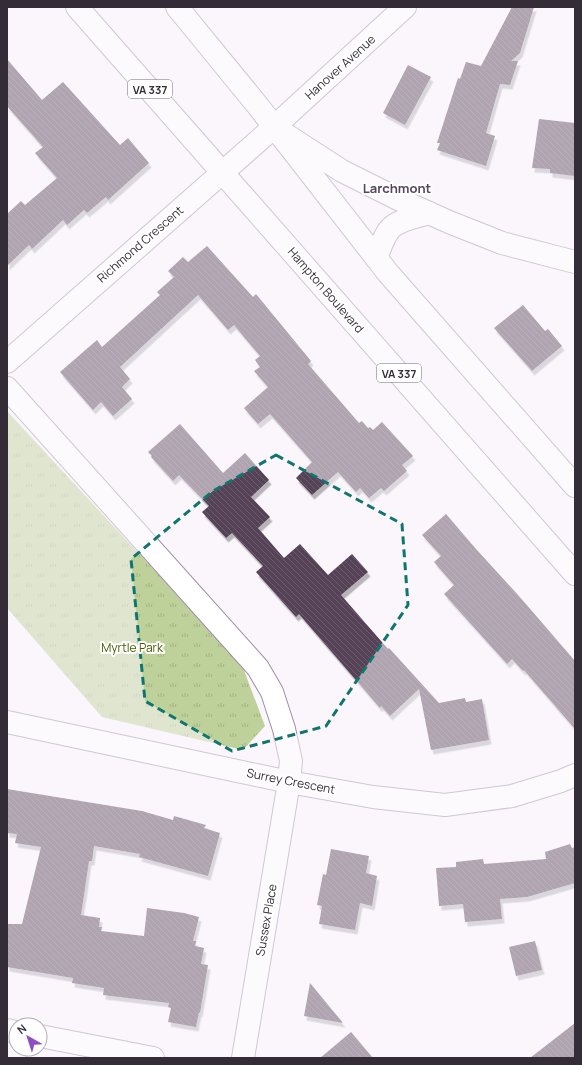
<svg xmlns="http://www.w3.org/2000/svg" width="582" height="1065" font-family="Manrope,sans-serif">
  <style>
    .grass { fill: url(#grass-tufts) }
    .building { fill: url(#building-back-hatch); filter: url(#shadow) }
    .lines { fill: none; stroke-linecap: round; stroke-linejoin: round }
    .street-casing { stroke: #9f8ea7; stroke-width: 24 }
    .secondary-casing { stroke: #9f8ea7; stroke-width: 24 }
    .primary-casing { stroke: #9f8ea7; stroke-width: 24 }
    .street { stroke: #fff; stroke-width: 22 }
    .secondary { stroke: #fff; stroke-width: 22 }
    .primary { stroke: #fff; stroke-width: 22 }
    .marked { fill: none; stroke: #0f766e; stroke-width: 3; stroke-dasharray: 8 5; stroke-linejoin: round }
    .labels { text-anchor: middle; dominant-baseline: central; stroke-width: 4; stroke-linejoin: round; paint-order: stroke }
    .shield { fill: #fff; stroke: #716c73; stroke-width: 1 }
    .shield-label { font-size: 11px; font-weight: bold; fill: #342d37 }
    .street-label { font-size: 12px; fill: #342d37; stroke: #fff }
    .park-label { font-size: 12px; fill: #495e00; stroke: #fff }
    .neighbourhood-label { font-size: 13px; font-weight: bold; fill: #55455c; stroke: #fff }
  </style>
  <defs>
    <pattern id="grass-tufts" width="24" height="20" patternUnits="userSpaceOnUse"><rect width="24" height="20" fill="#bfd19a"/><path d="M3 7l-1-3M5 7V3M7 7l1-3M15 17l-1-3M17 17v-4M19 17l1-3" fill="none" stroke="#a5b485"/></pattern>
    <pattern id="building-back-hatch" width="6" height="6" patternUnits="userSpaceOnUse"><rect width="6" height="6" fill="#544257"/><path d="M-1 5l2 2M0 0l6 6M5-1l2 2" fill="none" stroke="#6a5b6d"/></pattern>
    <filter id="shadow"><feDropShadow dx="2.5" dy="4.5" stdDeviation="0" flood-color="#0004"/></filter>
  </defs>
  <rect width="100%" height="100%" fill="#faf6fb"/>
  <path class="grass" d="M7 411 242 665 265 726 243 750 102 717 7 608Z"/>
  <path class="building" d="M512 7H534L520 53 511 61H518L510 85 500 84 486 133 495 136 486 166 437 150 440 143H437L458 78 460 79 466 62 481 66Z
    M7 59 42 100 63 82 120 145 128 138 149 163 108 200 106 197 87 213 84 210 67 225 63 220 32 249 29 245 7 266V214L21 201 25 205 57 178 35 153 43 147 7 106Z
    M408 65 431 77 405 125 383 113Z
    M539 119 575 123V176L550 173V169L532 168Z
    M207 246 253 297 256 294 311 361 308 364 359 423 362 421 368 428 370 427 373 430 382 422 413 456 402 465 407 471 384 491 381 488 369 498 360 488 356 492 338 472 312 495 296 478 312 462 270 414 258 424 244 408 268 387 254 371 260 367 255 360 260 356 234 325 228 330 198 295 120 367 130 379 122 387 132 399 113 416 101 402 93 410 60 372 97 340 102 347 160 295 157 292 174 277 168 271 183 257 188 262Z
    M523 305 545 331 548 329 562 346 532 371 494 328Z
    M180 424 223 473 245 453 269 480 251 497 270 517 258 528 284 558 300 544 328 575 352 554 368 572 341 595 388 649 389 648 439 703 465 698 466 702 482 699 489 740 431 750 419 689 390 716 381 706 380 708 299 614 296 617 256 572 263 566 232 533 226 538 202 512 209 506 179 475 173 481 151 457 152 456 148 452Z
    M446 514 476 549 519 596 575 661V729L524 670 523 671 512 659 507 664 444 594 454 585 434 562 441 556 422 535Z
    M7 789 142 811 173 820 174 816 206 825 204 828 220 833 208 876 139 857 140 854 94 846 92 861H89L81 915 100 918 99 927H102L101 931 144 936 147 908 184 913 199 917 193 941H196L195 946 204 948 201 964 208 965 200 1013 199 1012 196 1027 168 1022 171 1008 168 1007 169 1003 103 995 104 988 72 983 73 978 7 967V924H22L41 847 15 843 17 834 7 833Z
    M570 844 572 848 575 847V883L527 897 500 899 502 919 465 922 463 904 439 906 436 868 456 867V862L483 859 484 864 546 859 545 852Z
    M331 849 369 856 366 873 377 876 372 906 360 903 355 930 319 924 322 906 317 905 323 874 326 875Z
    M535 941 542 970 516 976 509 947Z
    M310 983 343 1023 304 1016Z
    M575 1023V1058H530Z
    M351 1032 373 1058H320Z"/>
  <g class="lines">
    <g class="street-casing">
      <path id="street" d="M274 127 405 7
        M7 362 223 172
        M7 388 258 668 272 692 284 729 291 761 289 782 243 1058
        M7 722 289 782 373 797 445 805 512 796 561 781 575 775
        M7 1030 16 1032
        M40 1036 153 1058"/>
    </g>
    <g class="secondary-casing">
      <path id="secondary" d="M223 172 274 127 342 171 398 199 449 222 502 243 575 262"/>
    </g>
    <g class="primary-casing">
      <path id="primary" d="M77 7 575 574
        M177 7 258 106 388 273 575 486
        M376 258C380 249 383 237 390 229 399 219 417 217 429 213"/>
    </g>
    <use href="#street" class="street"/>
    <use href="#secondary" class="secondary"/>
    <use href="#primary" class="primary"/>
  </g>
  <path d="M0 0H582V1065H0ZM276 455 402 524 408 605 326 726 232 751 145 701 131 559 213 491Z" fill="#faf6fb" fill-opacity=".55" fill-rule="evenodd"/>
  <path class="marked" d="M276 455 402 524 408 605 326 726 232 751 145 701 131 559 213 491Z"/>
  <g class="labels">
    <g class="shield">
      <rect x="128" y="80" width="44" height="18" rx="3"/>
      <rect x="377" y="364" width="44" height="18" rx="3"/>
    </g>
    <g class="shield-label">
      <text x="150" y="89">VA 337</text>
      <text x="399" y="373">VA 337</text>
    </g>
    <g class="street-label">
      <text transform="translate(340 67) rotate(-42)">Hanover Avenue</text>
      <text transform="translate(140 244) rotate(-41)">Richmond Crescent</text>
      <text transform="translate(326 290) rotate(49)">Hampton Boulevard</text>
      <text transform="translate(291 781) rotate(11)">Surrey Crescent</text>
      <text transform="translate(266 920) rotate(-80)">Sussex Place</text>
    </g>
    <g class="park-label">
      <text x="132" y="647">Myrtle Park</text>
    </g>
    <g class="neighbourhood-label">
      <text x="397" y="188">Larchmont</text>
    </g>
  </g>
  <rect width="582" height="1065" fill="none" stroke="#342d37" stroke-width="16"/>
  <g transform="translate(28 1037) rotate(321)"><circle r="19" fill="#ffffff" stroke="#aeabaf"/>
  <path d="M0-3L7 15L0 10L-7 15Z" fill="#8d4ec3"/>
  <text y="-6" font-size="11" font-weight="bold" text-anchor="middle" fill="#342d37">N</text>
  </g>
</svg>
